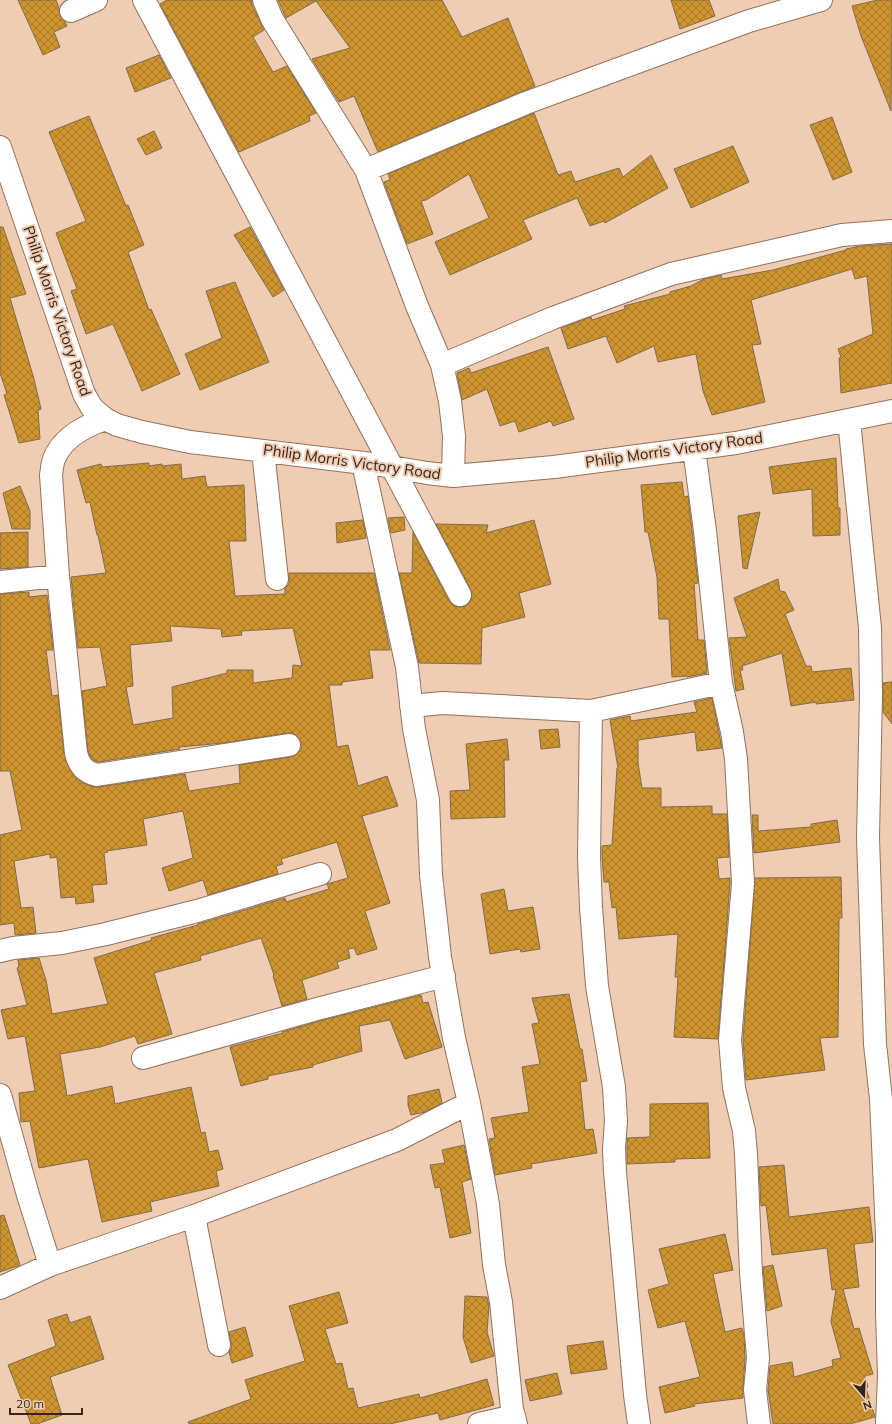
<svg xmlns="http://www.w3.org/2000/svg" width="892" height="1424" font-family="Mulish,sans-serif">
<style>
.building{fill:url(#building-cross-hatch);stroke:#806b4c;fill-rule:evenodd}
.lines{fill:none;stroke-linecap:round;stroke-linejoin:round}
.minor-casing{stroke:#93725b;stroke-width:24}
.minor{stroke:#fff;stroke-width:22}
.labels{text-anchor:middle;stroke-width:4;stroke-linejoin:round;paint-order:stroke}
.street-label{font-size:15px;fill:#33251c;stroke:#f0ccb3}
</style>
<defs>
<pattern id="building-cross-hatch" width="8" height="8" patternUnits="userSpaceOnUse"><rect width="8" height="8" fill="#ce942d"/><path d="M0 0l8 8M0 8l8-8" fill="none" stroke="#a87926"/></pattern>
</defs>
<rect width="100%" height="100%" fill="#f0ccb3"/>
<!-- building -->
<path class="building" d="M18 0H56L59 8 60 16 65 22 67 26 54 32 60 47 43 55Z
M167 0H252V5L264 30 253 37 273 72 287 66 316 113 309 116 310 121 239 152 160 4Z
M278 0H442L462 37 508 18 535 86 378 152 354 96 339 102 312 59 350 48 316 1 286 18Z
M671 0H709L715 16 680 29Z
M878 0H892L891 111 861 36 852 6Z
M159 55 171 78 135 92 126 68Z
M534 113 558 175 571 171 575 182 619 168 623 177 651 155 668 188 605 223 604 221 590 226 577 198 523 220 532 239 450 275 435 242 489 218 469 174 426 200 421 201 433 234 407 244 384 182 390 180 388 174Z
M89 116 126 206 128 205 144 245 128 252 149 310 151 309 180 374 142 391 113 324 86 334 71 291 77 289 56 233 86 221 49 132Z
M832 117 852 172 833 180 810 125Z
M154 131 162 148 146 155 137 139Z
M733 146 749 182 691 208 674 169Z
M0 227H3L26 294 10 298 34 379 41 409 38 410 40 439 19 443 4 395 7 394 0 373Z
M250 227 284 290 273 297 234 235Z
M892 244V383L841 393 839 358 841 357 838 349 873 334 867 276 855 279 852 269 751 300 761 344 752 345 765 402 712 415 703 391 696 354 658 362 654 346 617 363 606 336 568 349 561 328 591 317 592 320 625 309 624 306 670 294V292L691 286 704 279 721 275 722 279 773 270 846 250V249L861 246Z
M235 282 269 362 200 390 185 354 222 338 206 291Z
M548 347 574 419 553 426 551 421 519 432 515 421 500 426 487 389 462 400 457 373 469 368 471 373Z
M836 458 838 508H840V535L813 536 812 489 773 494 769 467Z
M149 463V466L162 464V466L181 464 182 479 205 476 207 487 244 485 246 541H229L235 596 285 594V588L289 584V573H374L390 650H369L373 678 342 682V685H329L337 747 348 745 358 786 387 776 398 806 362 816 390 903 365 911 377 949 357 955 354 948 348 949 350 958 337 962 339 968 302 980 307 999 282 1006 273 976 274 975 261 938 200 956 201 960 154 973 172 1034 138 1044 135 1036 100 1047 60 1054 67 1096 112 1086 115 1104 191 1087 201 1133 205 1132 209 1152 218 1150 223 1169 216 1171 219 1186 150 1202 152 1211 102 1222 88 1159 39 1168 30 1121 21 1122 19 1093 35 1091 25 1036 8 1039 1 1010 27 1005 17 968 19 967 18 960 39 958 46 980 52 1014 108 1004 94 958 152 940 151 938 198 925V924L285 898 286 902 329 889 327 884 348 878 337 842 281 859 283 864 276 866 278 874 208 895 203 880 169 891 162 868 193 858 183 811 143 819 147 845 107 851 108 852 104 853 107 884 92 885 94 902 76 904 75 897 61 898 57 857 50 858V854L14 861 21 908 33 907 36 933 15 935 14 923 0 925V835L22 830 10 771H0V594L29 592V597L47 595 53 650H46L52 696 58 695 64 754 71 772 77 779 83 783 94 787H99L185 774 189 791 240 783 239 765 291 757 297 754 301 749V743L298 737 293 733H287L224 743 179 747 180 749 98 762 93 760 90 756 88 751 82 691 107 686 100 647 78 648 71 577 106 573 98 535H97L90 502 86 503 77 470 101 464 102 467ZM170 626 221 629 222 637 242 635 241 631 293 628 302 666 293 665 292 678 253 683V670H227V673L172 687 173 718 133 725 126 687 133 686 130 645 172 641Z
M682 482 684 497 688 496 698 583 694 584 698 640H704L707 673 687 677V676L672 677 669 619H659L657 577 648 532H645L641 485Z
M20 486 30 511V529H12L3 493Z
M760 512 747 569 743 568 738 516Z
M404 517 405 530 391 533 388 518Z
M363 520 366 538 337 543 336 523Z
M534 520 551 584 519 593 525 617 482 628 481 664 419 663 399 573H412L413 532 449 601 454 606 460 607 466 606 470 602 472 596 471 590 436 524 488 525 486 533Z
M28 532V567L0 569V533Z
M778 579 780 591 785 592 794 610 785 614 806 666H811L812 672 851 668 854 700 816 704V702L791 706 782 653 742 666 743 670H740L744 689 736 691 729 638 747 637 734 598Z
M892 682V724L883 712V683Z
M712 698 722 748 697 751 695 732 638 740V763L642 788H661V807L712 806V814H727L729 857 717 858 719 879 730 878V883L718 1039 674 1037 678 977H675L678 934 619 939 616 907 612 908 609 882H604L602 857V846L612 845 617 768H618L610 720 630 716 631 721 697 712 694 702Z
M558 729 560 747 541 749 539 730Z
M507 739 509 760H504L505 817 451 819 450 791 470 790 466 744Z
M752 815H758V831L811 827V824L837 820 840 842 754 853Z
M841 877 842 918H839L838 1037 820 1038 825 1070 746 1080 743 1040 755 878Z
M504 889 508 911 533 907 540 949 521 952 520 949 490 954 481 894Z
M569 994 580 1049H582L587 1081 580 1082 585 1130 593 1129 597 1153 531 1164 532 1168 495 1175 489 1139 495 1138 491 1118 529 1112 522 1067 540 1064 532 1024 539 1023 532 998Z
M421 995 423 1003 428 1002 442 1047 405 1059 390 1020 359 1026 362 1051 313 1065V1067L268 1076V1079L241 1086 230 1047 283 1033 282 1032 320 1021Z
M439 1089 442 1103 425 1112 411 1115 408 1105V1096Z
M708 1103 710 1158 675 1159V1162L627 1164V1138L650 1137V1104Z
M464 1145 471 1179 462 1182 471 1233 450 1238 440 1187 435 1188 430 1165 445 1163 442 1150Z
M784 1165 789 1217 869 1207 873 1242 854 1244 859 1287 843 1289 854 1329 859 1328 873 1374 865 1376 868 1387 866 1388 875 1417 850 1424H773L768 1390 770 1366 792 1362 794 1377 833 1366 832 1360 841 1358 831 1322 836 1289 832 1290 827 1248 772 1255 766 1205 761 1206 759 1167Z
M4 1215 20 1265 0 1272V1216Z
M725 1234 733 1270 713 1274 725 1332 742 1328 744 1335 745 1358 743 1389V1398L694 1404 695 1406 665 1413 659 1387 700 1377 685 1321 658 1328 648 1290 669 1284 659 1249Z
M773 1265 782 1306 767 1311 763 1267Z
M339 1292 348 1323 325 1329 336 1364 342 1363 348 1389 353 1388 358 1408 419 1394 420 1398 487 1379 494 1405 440 1420 438 1413 390 1424H189L188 1422 251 1399 245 1380 305 1361 289 1306Z
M465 1296 487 1297 489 1306 487 1332 494 1356 471 1363 463 1337Z
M67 1314 70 1323 90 1316 104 1359 50 1377 62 1415 37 1424H31L8 1365 56 1346 48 1320Z
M245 1327 253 1356 232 1363 229 1352 231 1349V1343L229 1332Z
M603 1341 607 1369 571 1374 567 1346Z
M557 1373 562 1394 530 1401 525 1380Z"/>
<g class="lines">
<defs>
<path id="minor" d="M144 0 460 595
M264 0 272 19 366 170 417 306 442 365 450 401 454 436 453 476
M71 11 96 0
M0 147 84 394 92 408 105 419 117 425 142 432 190 442 380 465 427 473 453 476 554 467 736 443 892 411
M366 170 526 103 749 21 821 0
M442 365 553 318 671 274 842 235 892 231
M105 419C85 426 62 438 54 459 52 464 52 470 51 475L58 576 76 753C79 765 84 772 97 775L289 745
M849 420 870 628 871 694 868 838 875 1044 881 1099 887 1235V1313L889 1375 887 1424
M694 449 705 531 721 683 732 732 736 759 743 883 730 1040 734 1088 744 1131 746 1154 751 1273 758 1358 755 1390 759 1424
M263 451 277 579
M363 463 407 667 414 729 428 800 431 875 440 957 454 1038 469 1103 488 1204 494 1265 501 1302 512 1409 516 1424
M0 582 58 576
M411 706 443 703 591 711 721 683
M591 711 589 857 591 907 597 986 614 1087 616 1121 614 1149 615 1172 635 1395 639 1424
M0 951 13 948 62 943 106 934 197 911 320 874
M143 1058 317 1009 444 976
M0 1095 28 1195 50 1265
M194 1216 219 1345
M0 1288 50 1265 194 1216 397 1140 469 1103
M479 1424 514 1416"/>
</defs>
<!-- minor casing -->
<use href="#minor" class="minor-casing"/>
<!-- minor -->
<use href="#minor" class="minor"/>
</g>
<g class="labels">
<!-- street labels -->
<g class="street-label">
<text transform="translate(57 311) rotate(71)" y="5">Philip Morris Victory Road</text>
<text transform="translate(674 450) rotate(-8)" y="5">Philip Morris Victory Road</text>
<text transform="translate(352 462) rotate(8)" y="5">Philip Morris Victory Road</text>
</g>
</g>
<!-- north arrow -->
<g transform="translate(864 1396) rotate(161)" stroke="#f0ccb3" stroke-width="3" paint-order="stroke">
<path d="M0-3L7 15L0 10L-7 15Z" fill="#33251c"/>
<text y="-6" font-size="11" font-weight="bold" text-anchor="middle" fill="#33251c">N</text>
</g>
<!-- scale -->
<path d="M10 1408v6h72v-6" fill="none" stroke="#33251c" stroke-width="2"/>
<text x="16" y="1408" font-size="12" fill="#33251c" stroke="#f0ccb3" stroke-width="3" paint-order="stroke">20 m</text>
</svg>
